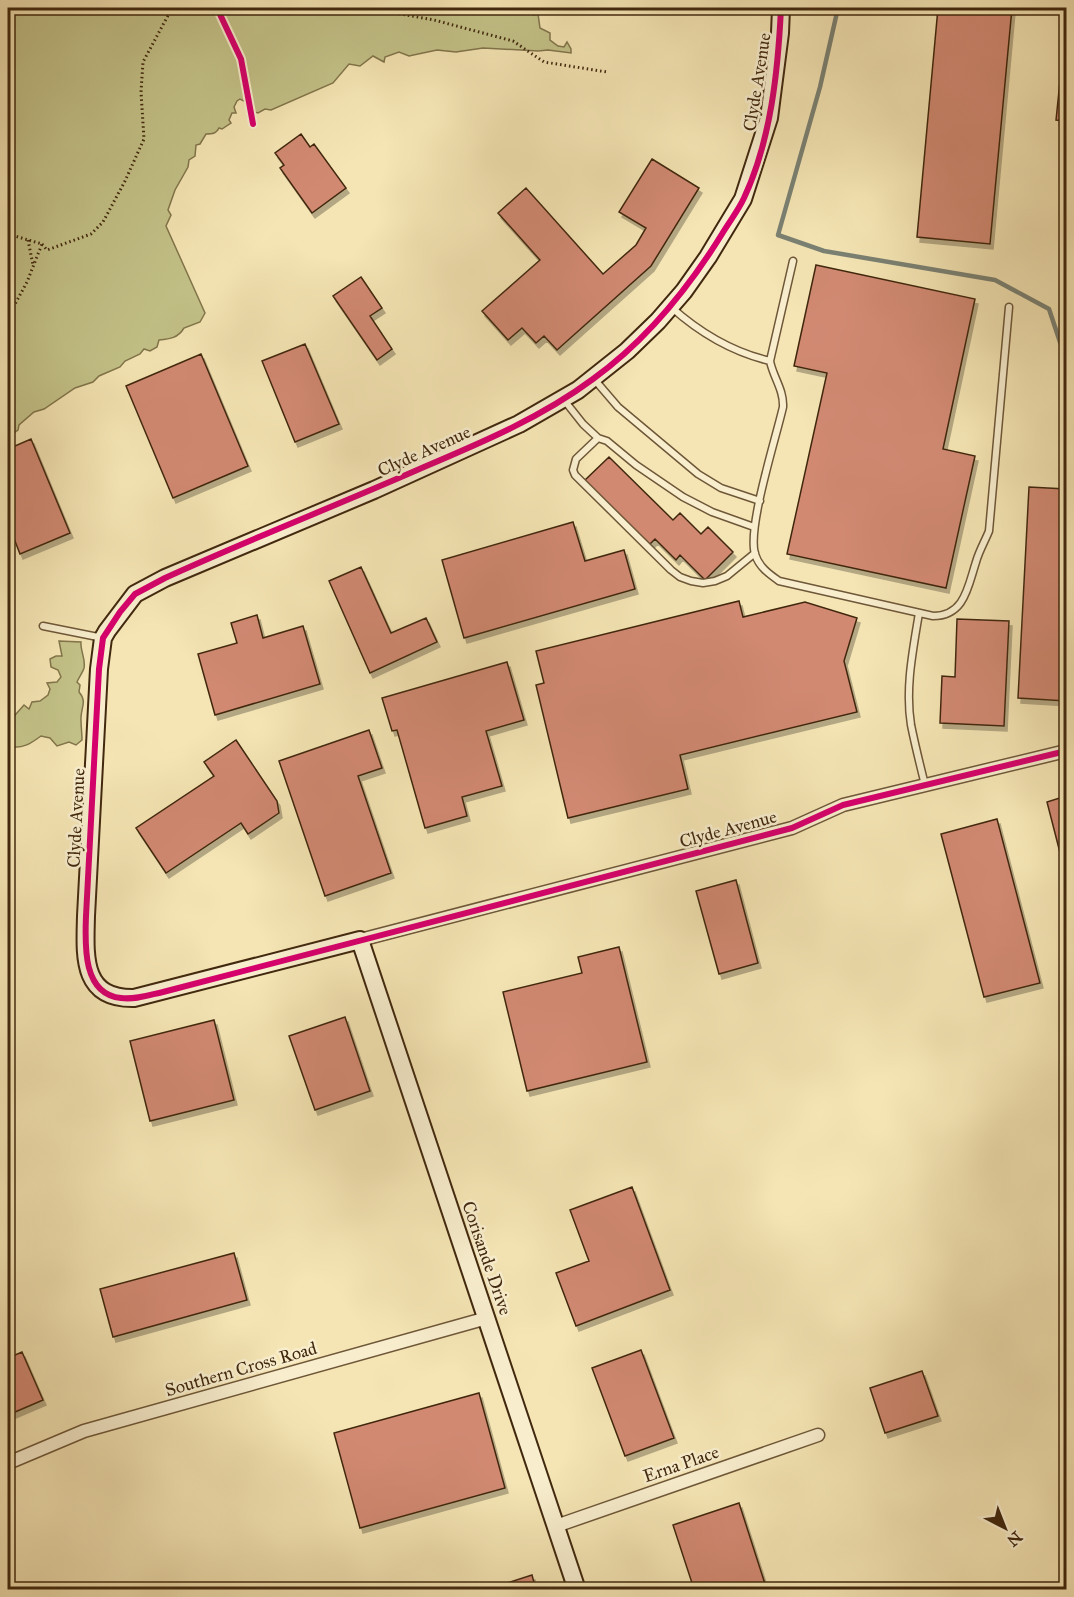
<svg xmlns="http://www.w3.org/2000/svg" width="1074" height="1597" font-family="'IM FELL Great Primer',serif">
<style>
.green{fill:#c3c288;stroke:#82754b;stroke-width:1.5}
.lines{fill:none;stroke-linecap:round;stroke-linejoin:round}
.stream{stroke:#7a8173;stroke-width:4.5}
.building{fill:#d18972;stroke:#41280e;stroke-width:1.5;filter:url(#shadow)}
.lane-casing{stroke:#6e5738;stroke-width:9}
.street-casing{stroke:#6e5738;stroke-width:15}
.secondary-casing{stroke:#41280e;stroke-width:20}
.path{stroke:#41280e;stroke-width:3;stroke-dasharray:1.5 3;stroke-linecap:butt}
.lane{stroke:#f8eece;stroke-width:6}
.street{stroke:#f8eece;stroke-width:12}
.secondary{stroke:#f8eece;stroke-width:16}
.cycleway-casing{stroke:#f8eece;stroke-width:10}
.cycleway{stroke:#d6006c;stroke-width:6}
.labels{text-anchor:middle;stroke-width:5;stroke-linejoin:round;paint-order:stroke}
.street-label{font-size:18px;fill:#41280e;stroke:#f8eece}
</style>
<defs>
<filter id="shadow"><feDropShadow dx="3" dy="5" stdDeviation="0" flood-color="#0004"/></filter>
</defs>
<rect width="100%" height="100%" fill="#f5e5b4"/>
<filter id="stains"><feTurbulence type="fractalNoise" baseFrequency=".00333" numOctaves="4"/><feColorMatrix values="0 0 0 0 .2 0 0 0 0 .09 0 0 0 0 .02 0 0 0 .5 -.17"/></filter>
<radialGradient id="worn" r=".72"><stop offset=".6" stop-color="#630" stop-opacity="0"/><stop offset="1" stop-color="#630" stop-opacity=".3"/></radialGradient>
<!-- green -->
<path class="green" d="M8 8H529L533 15 538 14 540 28 550 33V40L558 46 564 47 567 42 571 49V53L548 50 538 51 483 48 456 52 437 50 409 56 399 52 385 57 384 62 373 56 360 66 349 64 333 83 271 110 265 109 258 113 252 111V105L240 99 237 101 234 107 236 113H232L229 120 231 123 222 129 219 128C216 134 212 134 206 134L200 144 196 145 195 156 189 160 188 167 175 190 168 210 171 215 166 226 205 313 200 322 184 328C178 338 170 339 159 340L157 347 150 351 144 349 140 354 125 361 120 367 99 376 93 382 75 388 44 409 34 412 19 425 18 430 8 437Z
M59 641 81 642C80 651 86 659 84 668 83 672 79 677 77 682L80 685 79 692C88 702 80 709 81 720 81 727 82 733 82 740L76 745 69 742 57 746 50 738 41 736C30 744 24 748 11 747L8 750V723L24 705 29 709 32 702 40 701 48 695 50 689 47 683 57 682 61 677 58 670 51 667 50 659 56 656H62Z"/>
<g class="lines">
<!-- stream -->
<path class="stream" d="M838 8 820 87 778 235 824 251 995 280 1049 309 1060 342 1066 354"/>
</g>
<!-- building -->
<path class="building" d="M938 8H1012L990 244 917 237Z
M1066 23V121L1056 120Z
M301 134 310 147 314 144 346 188 312 213 280 168 284 165 275 153Z
M652 159 699 188 651 266 557 350 544 336 536 343 522 328 508 340 482 311 540 260 498 213 526 188 603 274 636 245 646 228 619 212Z
M816 265 975 299 943 449 975 456 946 588 787 554 827 373 794 366Z
M361 277 382 308 370 316 392 349 377 360 333 296Z
M305 344 339 424 295 442 262 361Z
M201 354 248 466 173 498 126 386Z
M31 439 70 533 20 554 8 523V449Z
M609 457 673 520 680 513 701 534 708 527 733 552 705 580 680 555 676 560 655 539 649 545 584 481Z
M1029 487 1066 489V701L1018 698Z
M573 522 585 561 624 550 635 589 464 638 442 560Z
M361 567 391 633 426 618 437 642 370 673 329 581Z
M739 601 743 617 805 602 857 618 844 661 857 712 680 755 688 789 568 818 536 685 544 683 536 651Z
M257 615 263 638 303 626 320 684 215 715 198 654 237 643 231 623Z
M957 619 1009 621 1004 726 940 723 942 676 955 677Z
M507 662 524 720 486 731 502 786 462 797 467 816 425 828 397 730 392 731 382 698Z
M369 730 382 768 358 776 391 873 325 896 279 761Z
M236 740 277 801 279 813 248 834 241 823 166 873 136 828 214 776 204 762Z
M1066 796V876L1047 802Z
M997 819 1040 983 984 997 941 834Z
M736 880 758 963 719 974 696 891Z
M619 947 647 1062 527 1091 503 992 582 973 578 957Z
M345 1017 370 1091 315 1110 289 1036Z
M214 1020 234 1100 150 1121 130 1041Z
M632 1187 670 1290 576 1326 556 1273 589 1261 570 1210Z
M234 1253 247 1300 113 1337 100 1289Z
M641 1350 674 1438 625 1456 592 1368Z
M22 1352 43 1400 8 1415V1358Z
M922 1371 938 1416 885 1433 870 1388Z
M479 1393 505 1488 360 1528 334 1433Z
M739 1503 767 1590H684L693 1586 673 1525Z
M532 1575 536 1590H485Z"/>
<g class="lines">
<defs>
<path id="lane" d="M793 261 770 361C773 377 784 390 783 407 776 438 747 528 755 554 759 567 769 574 779 581L933 616C965 616 968 586 976 562 979 551 985 541 989 531L1009 307
M671 307C700 333 732 352 770 361
M594 379 618 407 698 474 721 488 760 501
M564 400 583 424 598 438 607 441 636 465 683 497 712 512 754 527
M598 438 576 459 573 470 575 475 671 570 680 577 691 581 703 583 715 581 727 576 755 553
M919 613C913 650 905 688 911 725 915 745 920 765 925 785
M43 626 103 638"/>
<path id="street" d="M360 940 792 828 843 805 1066 751
M8 1463 84 1431 487 1318
M556 1526 818 1435"/>
<path id="secondary" d="M577 1590 360 940 134 998C81 999 85 956 86 916L99 669 103 638 107 631 135 594 165 578 374 490 519 424 578 390 627 351 658 321 684 291 708 257 743 199 769 118 780 33 781 8"/>
</defs>
<!-- lane casing -->
<use href="#lane" class="lane-casing"/>
<!-- street casing -->
<use href="#street" class="street-casing"/>
<!-- secondary casing -->
<use href="#secondary" class="secondary-casing"/>
<!-- path -->
<path class="path" d="M368 8 434 20 513 41 544 62 607 72
M8 234 42 244 27 282 8 317
M28 240 33 265
M42 244 47 250 91 234 103 222 125 181 144 139 141 92 143 62 172 8"/>
<!-- lane -->
<use href="#lane" class="lane"/>
<!-- street -->
<use href="#street" class="street"/>
<!-- secondary -->
<use href="#secondary" class="secondary"/>
<defs>
<path id="cycleway" d="M217 8 241 59 253 124
M781 8C778 71 771 140 744 198 738 211 729 222 722 234 688 289 647 340 593 379 542 417 483 442 424 467 338 505 250 539 165 578L135 594 120 612 103 638 99 669 86 916C85 944 82 994 121 998 135 1000 149 995 163 992L792 828 843 805 1066 751"/>
</defs>
<!-- cycleway casing -->
<use href="#cycleway" class="cycleway-casing"/>
<!-- cycleway -->
<use href="#cycleway" class="cycleway"/>
</g>
<g class="labels">
<!-- street labels -->
<g class="street-label">
<text transform="translate(757 82) rotate(-81)" y="6">Clyde Avenue</text>
<text transform="translate(424 451) rotate(-24)" y="6">Clyde Avenue</text>
<text transform="translate(76 818) rotate(-87)" y="6">Clyde Avenue</text>
<text transform="translate(728 829) rotate(-15)" y="6">Clyde Avenue</text>
<text transform="translate(487 1258) rotate(71)" y="6">Corisande Drive</text>
<text transform="translate(241 1369) rotate(-16)" y="6">Southern Cross Road</text>
<text transform="translate(681 1464) rotate(-19)" y="6">Erna Place</text>
</g>
</g>
<!-- margin -->
<rect width="1074" height="1597" fill="none" stroke="#f5e5b4" stroke-width="30"/>
<rect x="9" y="9" width="1056" height="1579" fill="none" stroke="#41280e" stroke-width="3"/>
<rect x="15" y="15" width="1044" height="1567" fill="none" stroke="#41280e" stroke-width="1.5"/>
<!-- north arrow -->
<g transform="translate(1005 1528) rotate(138)" stroke="#f8eece" stroke-width="4.5" paint-order="stroke">
<path d="M0-4.5L10 22L0 15L-10 22Z" fill="#41280e"/>
<text y="-9" font-size="16" font-weight="bold" text-anchor="middle" fill="#41280e">N</text>
</g>
<rect width="100%" height="100%" filter="url(#stains)"/>
<rect width="100%" height="100%" fill="url(#worn)"/>
</svg>
